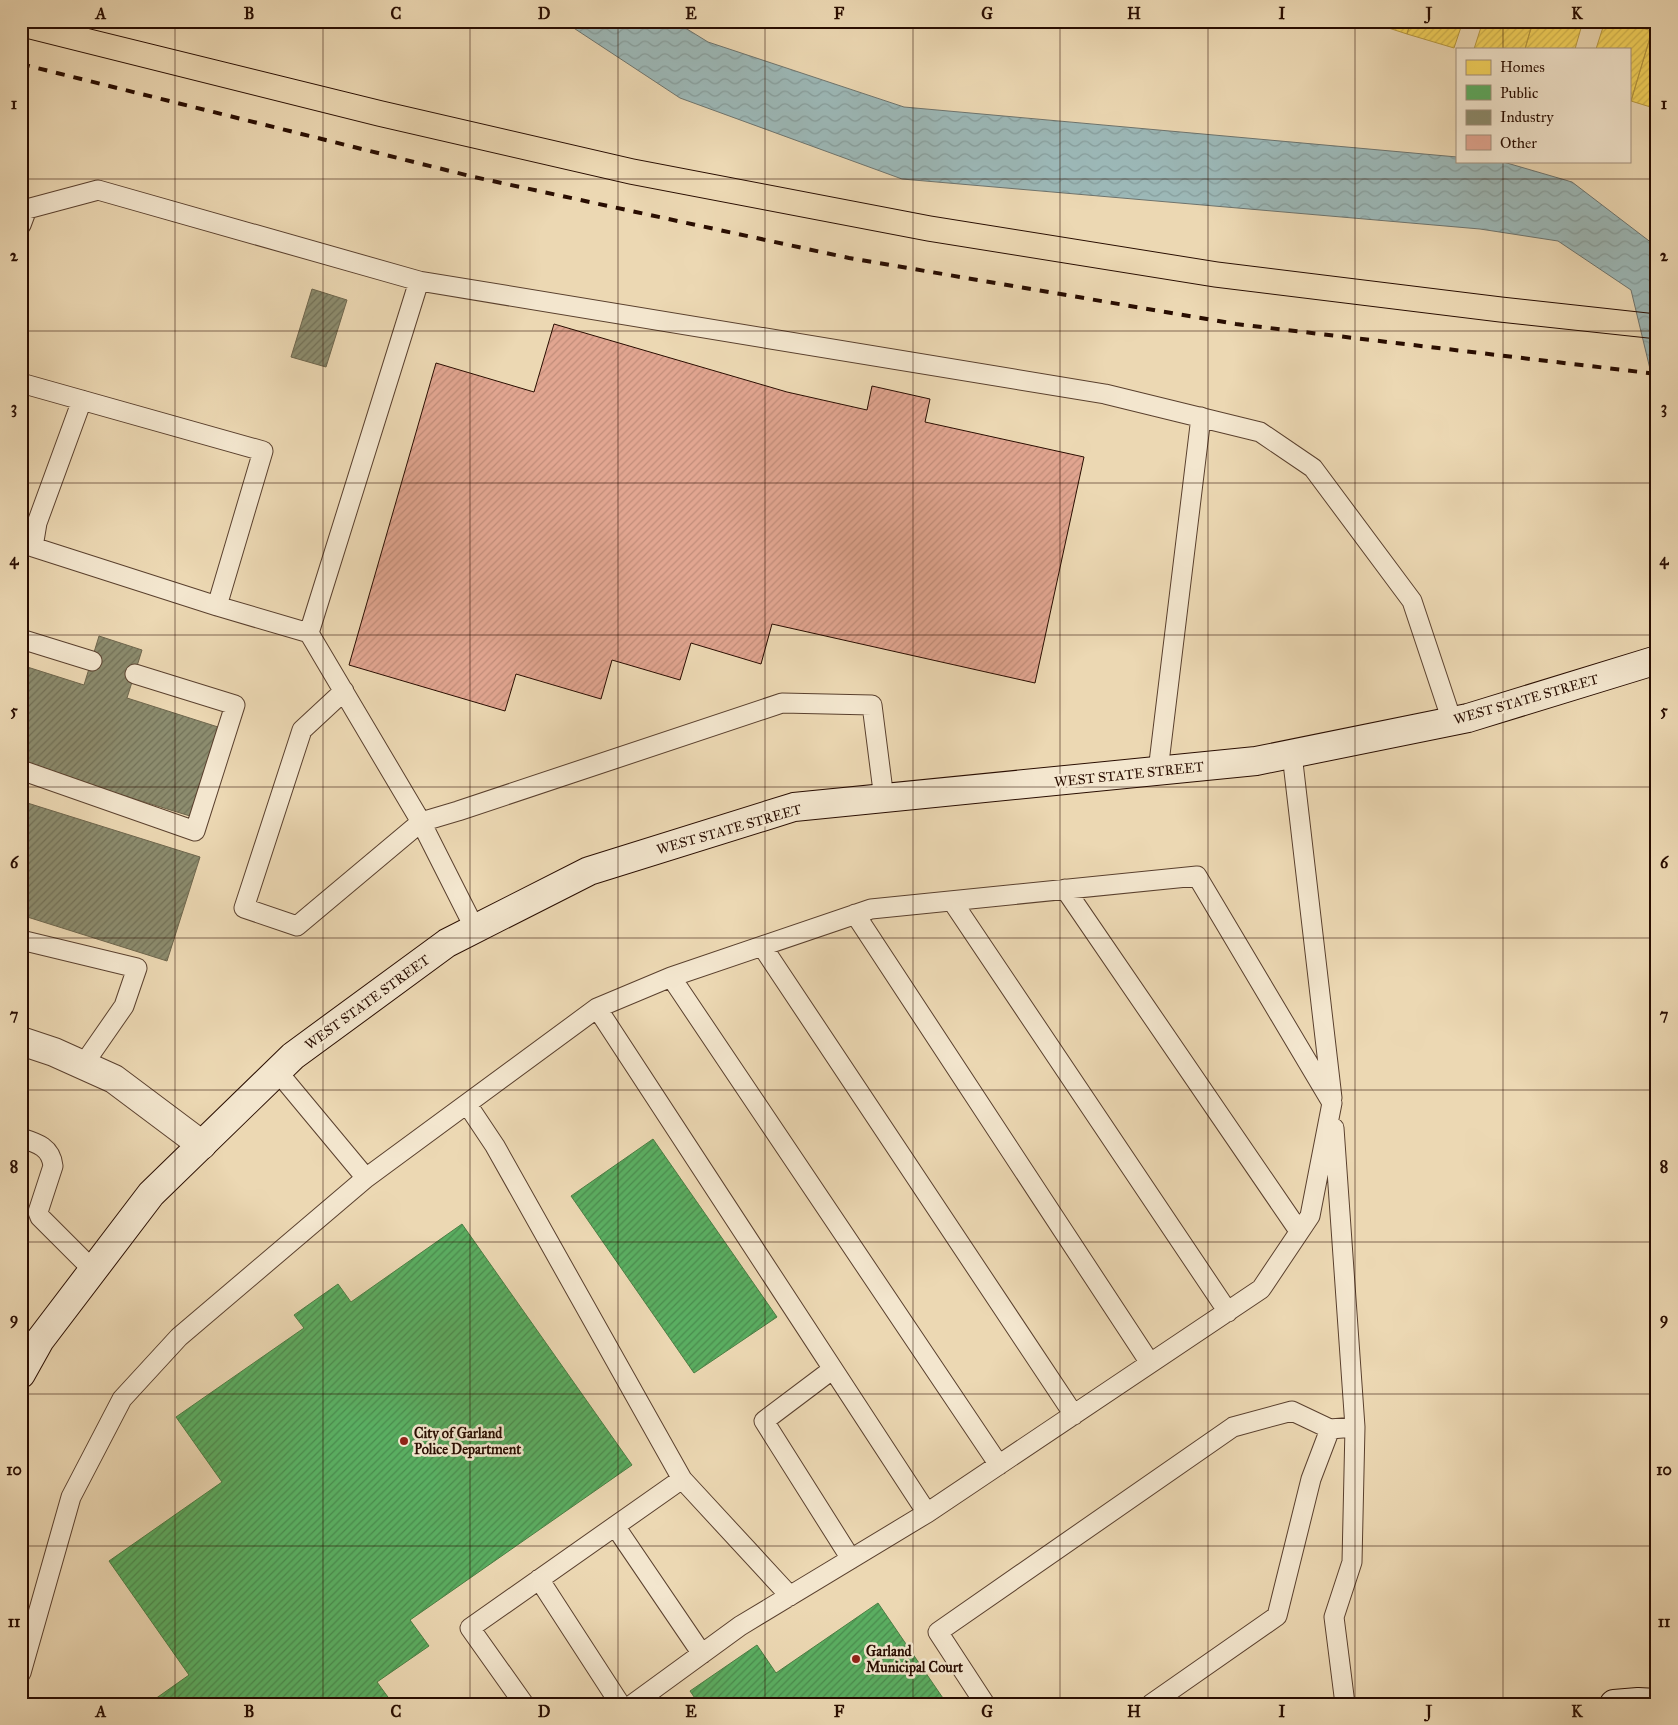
<svg xmlns="http://www.w3.org/2000/svg" width="1678" height="1725" font-family="'IM FELL Great Primer',serif">
<style>
.water{fill:url(#water-waves);stroke:#6e746e}
.homes{fill:url(#homes-hatch);stroke:#b89941}
.public{fill:url(#public-hatch);stroke:#4b7e44}
.industry{fill:url(#industry-hatch);stroke:#6e664d}
.building{fill:url(#building-hatch);stroke:#290d01}
.lines{fill:none;stroke-linecap:round;stroke-linejoin:round}
.lane-casing{stroke:#5a402e;stroke-width:21}
.street-casing{stroke:#5a402e;stroke-width:30}
.secondary-casing{stroke:#290d01;stroke-width:30}
.lane{stroke:#f3e6ce;stroke-width:19}
.street{stroke:#f3e6ce;stroke-width:28}
.secondary{stroke:#f3e6ce;stroke-width:28}
.tram{stroke:#290d01;stroke-width:1}
.rail{stroke:#290d01;stroke-width:4;stroke-dasharray:9 9;stroke-linecap:butt}
.grid{fill:none;stroke:#290d01;stroke-width:1;stroke-opacity:0.55}
.poi-dot{fill:#8f2418;stroke:#f3e6ce;stroke-width:2}
.labels{text-anchor:middle;stroke-width:5;stroke-linejoin:round;paint-order:stroke}
.street-label{font-size:14px;fill:#290d01;stroke:#f3e6ce}
.poi-label{font-size:14px;font-weight:bold;fill:#290d01;stroke:#f3e6ce;text-anchor:start}
.neatline{fill:none;stroke:#290d01;stroke-width:2}
.grid-label{font-size:16px;text-anchor:middle;font-weight:bold;fill:#290d01}
</style>
<defs>
<pattern id="water-waves" width="16" height="10" patternUnits="userSpaceOnUse" patternTransform="scale(1.25)"><rect width="16" height="10" fill="#9cb8b7"/><path d="M0 5q4-4 8 0t8 0" fill="none" stroke="#869d9c"/></pattern>
<pattern id="homes-hatch" width="6" height="6" patternUnits="userSpaceOnUse" patternTransform="scale(1.25)"><rect width="6" height="6" fill="#f6d55c"/><path d="M-1 1l2-2M0 6l6-6M5 7l2-2" fill="none" stroke="#d3b64e"/></pattern>
<pattern id="public-hatch" width="6" height="6" patternUnits="userSpaceOnUse" patternTransform="scale(1.25)"><rect width="6" height="6" fill="#5aae61"/><path d="M-1 1l2-2M0 6l6-6M5 7l2-2" fill="none" stroke="#4a8c4e"/></pattern>
<pattern id="industry-hatch" width="6" height="6" patternUnits="userSpaceOnUse" patternTransform="scale(1.25)"><rect width="6" height="6" fill="#8c8c6e"/><path d="M-1 1l2-2M0 6l6-6M5 7l2-2" fill="none" stroke="#727158"/></pattern>
<pattern id="building-hatch" width="6" height="6" patternUnits="userSpaceOnUse" patternTransform="scale(1.25)"><rect width="6" height="6" fill="#e1a590"/><path d="M-1 1l2-2M0 6l6-6M5 7l2-2" fill="none" stroke="#c18d7a"/></pattern>
</defs>
<rect width="100%" height="100%" fill="#ecd8b3"/>
<filter id="stains"><feTurbulence type="fractalNoise" baseFrequency=".004" numOctaves="4"/><feColorMatrix values="0 0 0 0 .2 0 0 0 0 .09 0 0 0 0 .02 0 0 0 .5 -.17"/></filter>
<radialGradient id="worn" r=".72"><stop offset=".6" stop-color="#630" stop-opacity="0"/><stop offset="1" stop-color="#630" stop-opacity=".3"/></radialGradient>
<!-- water -->
<path class="water" d="M563 21H674L708 42 904 107 1457 157V161H1500L1572 182 1657 247V398L1631 290 1558 241 1480 229 902 179 680 98Z"/>
<!-- homes -->
<path class="homes" d="M1367 21H1411L1407 34Z
M1411 21H1463L1454 48 1407 34Z
M1483 21H1533L1525 49H1474Z
M1533 21H1583L1575 49H1525Z
M1605 21H1619L1652 31 1631 101 1629 100V49H1596Z
M1652 31 1657 33V109L1631 101Z"/>
<!-- public -->
<path class="public" d="M653 1139 777 1317 694 1373 571 1196Z
M462 1224 632 1465 410 1620 429 1646 377 1682 393 1704H148L189 1675 109 1561 222 1482 176 1417 304 1328 294 1315 338 1284 351 1302Z
M878 1603 947 1704H699L690 1691 757 1645 776 1673Z"/>
<!-- industry -->
<path class="industry" d="M312 289 347 300 326 367 291 357Z
M99 636 142 650 127 698 218 727 190 816 21 764V665L84 685Z
M21 801 200 857 167 961 21 915Z"/>
<!-- building -->
<path class="building" d="M554 324 787 392 867 410 872 386 930 399 925 422 1084 457 1035 683 772 624 761 664 691 643 680 680 612 660 601 699 516 674 505 711 349 665 436 363 534 392Z"/>
<g class="lines">
<defs>
<path id="lane" d="M21 225 27 209 98 190 419 281
M21 383 263 451 217 606 309 633
M82 400 37 523 33 547 217 606
M21 639 92 661
M344 691 302 730 244 908 297 926 421 822 309 633 419 281 1105 394 1260 432 1313 468 1412 601 1452 721
M1292 754 1332 1098
M21 770 195 831 235 705 135 674
M1158 771 1201 417
M1065 889 1299 1231
M952 901 1228 1312
M855 914 1150 1363
M475 929 421 822 458 811 782 703 872 705 884 799
M21 940 137 968 124 1006 83 1065
M762 946 1074 1415
M671 977 999 1465
M277 1071 366 1178 597 1008 671 977 871 909 1197 876 1332 1103 1310 1216 1261 1289 927 1513 597 1008
M467 1104 495 1146 682 1479
M1334 1128 1355 1427
M21 1138C37 1143 51 1147 53 1166L38 1212 40 1217 93 1270
M833 1369 764 1421 851 1559
M615 1526 702 1654
M539 1579 620 1704
M21 1673 71 1497 122 1399 179 1337 366 1178
M524 1704 470 1628 682 1479 790 1596
M633 1704 740 1626 927 1513
M985 1704 938 1632 1233 1427 1292 1411 1330 1429 1355 1427 1352 1562 1334 1617 1345 1704
M1151 1704 1277 1616 1311 1479 1330 1429"/>
<path id="street" d="M21 1041 54 1052 114 1079 202 1145"/>
<path id="secondary" d="M21 1374 40 1340 151 1194 293 1056 447 943 589 871 794 807 1256 761 1468 718 1657 660
M1614 1704 1638 1702 1657 1703"/>
</defs>
<!-- lane casing -->
<use href="#lane" class="lane-casing"/>
<!-- street casing -->
<use href="#street" class="street-casing"/>
<!-- secondary casing -->
<use href="#secondary" class="secondary-casing"/>
<!-- lane -->
<use href="#lane" class="lane"/>
<!-- street -->
<use href="#street" class="street"/>
<!-- secondary -->
<use href="#secondary" class="secondary"/>
<!-- tram -->
<path class="tram" d="M58 21 383 101 634 159 931 216 1218 262 1502 297 1657 314
M21 37 377 126 629 184 927 241 1214 287 1499 322 1657 339"/>
<!-- rail -->
<path class="rail" d="M21 64 474 177 849 258 1236 324 1657 374"/>
</g>
<!-- grid -->
<path class="grid" d="M175 21V1704M323 21V1704M470 21V1704M618 21V1704M765 21V1704M913 21V1704M1060 21V1704M1208 21V1704M1355 21V1704M1503 21V49M1503 161V1704M21 179H1657M21 331H1657M21 483H1657M21 635H1657M21 787H1657M21 938H1657M21 1090H1657M21 1242H1657M21 1394H1657M21 1546H1657"/>
<!-- markers -->
<g class="poi-dot">
<circle cx="404" cy="1441" r="5"/>
<circle cx="856" cy="1659" r="5"/>
</g>
<g class="labels">
<!-- street labels -->
<g class="street-label">
<text transform="translate(1526 699) rotate(-16)" y="5">WEST STATE STREET</text>
<text transform="translate(1129 774) rotate(-6)" y="5">WEST STATE STREET</text>
<text transform="translate(729 829) rotate(-16)" y="5">WEST STATE STREET</text>
<text transform="translate(367 1002) rotate(-36)" y="5">WEST STATE STREET</text>
</g>
<!-- poi labels -->
<g class="poi-label">
<text x="414" y="1438">City of Garland<tspan x="414" dy="16">Police Department</tspan></text>
<text x="866" y="1656">Garland<tspan x="866" dy="16">Municipal Court</tspan></text>
</g>
</g>
<!-- margin -->
<rect width="1678" height="1725" fill="none" stroke="#ecd8b3" stroke-width="55"/>
<!-- legend -->
<rect x="1456" y="48" width="175" height="115" fill="#f3e6ce" stroke="#a28f7c"/>
<rect x="1466" y="60" width="25" height="15" fill="#f6d55c" stroke="#a28f7c"/>
<text x="1500" y="72" font-size="15" fill="#290d01">Homes</text>
<rect x="1466" y="85" width="25" height="15" fill="#5aae61" stroke="#a28f7c"/>
<text x="1500" y="98" font-size="15" fill="#290d01">Public</text>
<rect x="1466" y="110" width="25" height="15" fill="#8c8c6e" stroke="#a28f7c"/>
<text x="1500" y="122" font-size="15" fill="#290d01">Industry</text>
<rect x="1466" y="135" width="25" height="15" fill="#e1a590" stroke="#a28f7c"/>
<text x="1500" y="148" font-size="15" fill="#290d01">Other</text>
<rect x="28" y="28" width="1622" height="1670" class="neatline"/>
<g class="grid-label">
<text x="101" y="19">A</text>
<text x="249" y="19">B</text>
<text x="396" y="19">C</text>
<text x="544" y="19">D</text>
<text x="691" y="19">E</text>
<text x="839" y="19">F</text>
<text x="987" y="19">G</text>
<text x="1134" y="19">H</text>
<text x="1282" y="19">I</text>
<text x="1429" y="19">J</text>
<text x="1577" y="19">K</text>
<text x="14" y="109">1</text>
<text x="1664" y="109">1</text>
<text x="14" y="261">2</text>
<text x="1664" y="261">2</text>
<text x="14" y="413">3</text>
<text x="1664" y="413">3</text>
<text x="14" y="565">4</text>
<text x="1664" y="565">4</text>
<text x="14" y="716">5</text>
<text x="1664" y="716">5</text>
<text x="14" y="868">6</text>
<text x="1664" y="868">6</text>
<text x="14" y="1020">7</text>
<text x="1664" y="1020">7</text>
<text x="14" y="1172">8</text>
<text x="1664" y="1172">8</text>
<text x="14" y="1324">9</text>
<text x="1664" y="1324">9</text>
<text x="14" y="1475">10</text>
<text x="1664" y="1475">10</text>
<text x="14" y="1627">11</text>
<text x="1664" y="1627">11</text>
<text x="101" y="1717">A</text>
<text x="249" y="1717">B</text>
<text x="396" y="1717">C</text>
<text x="544" y="1717">D</text>
<text x="691" y="1717">E</text>
<text x="839" y="1717">F</text>
<text x="987" y="1717">G</text>
<text x="1134" y="1717">H</text>
<text x="1282" y="1717">I</text>
<text x="1429" y="1717">J</text>
<text x="1577" y="1717">K</text>
</g>
<rect width="100%" height="100%" filter="url(#stains)"/>
<rect width="100%" height="100%" fill="url(#worn)"/>
</svg>
